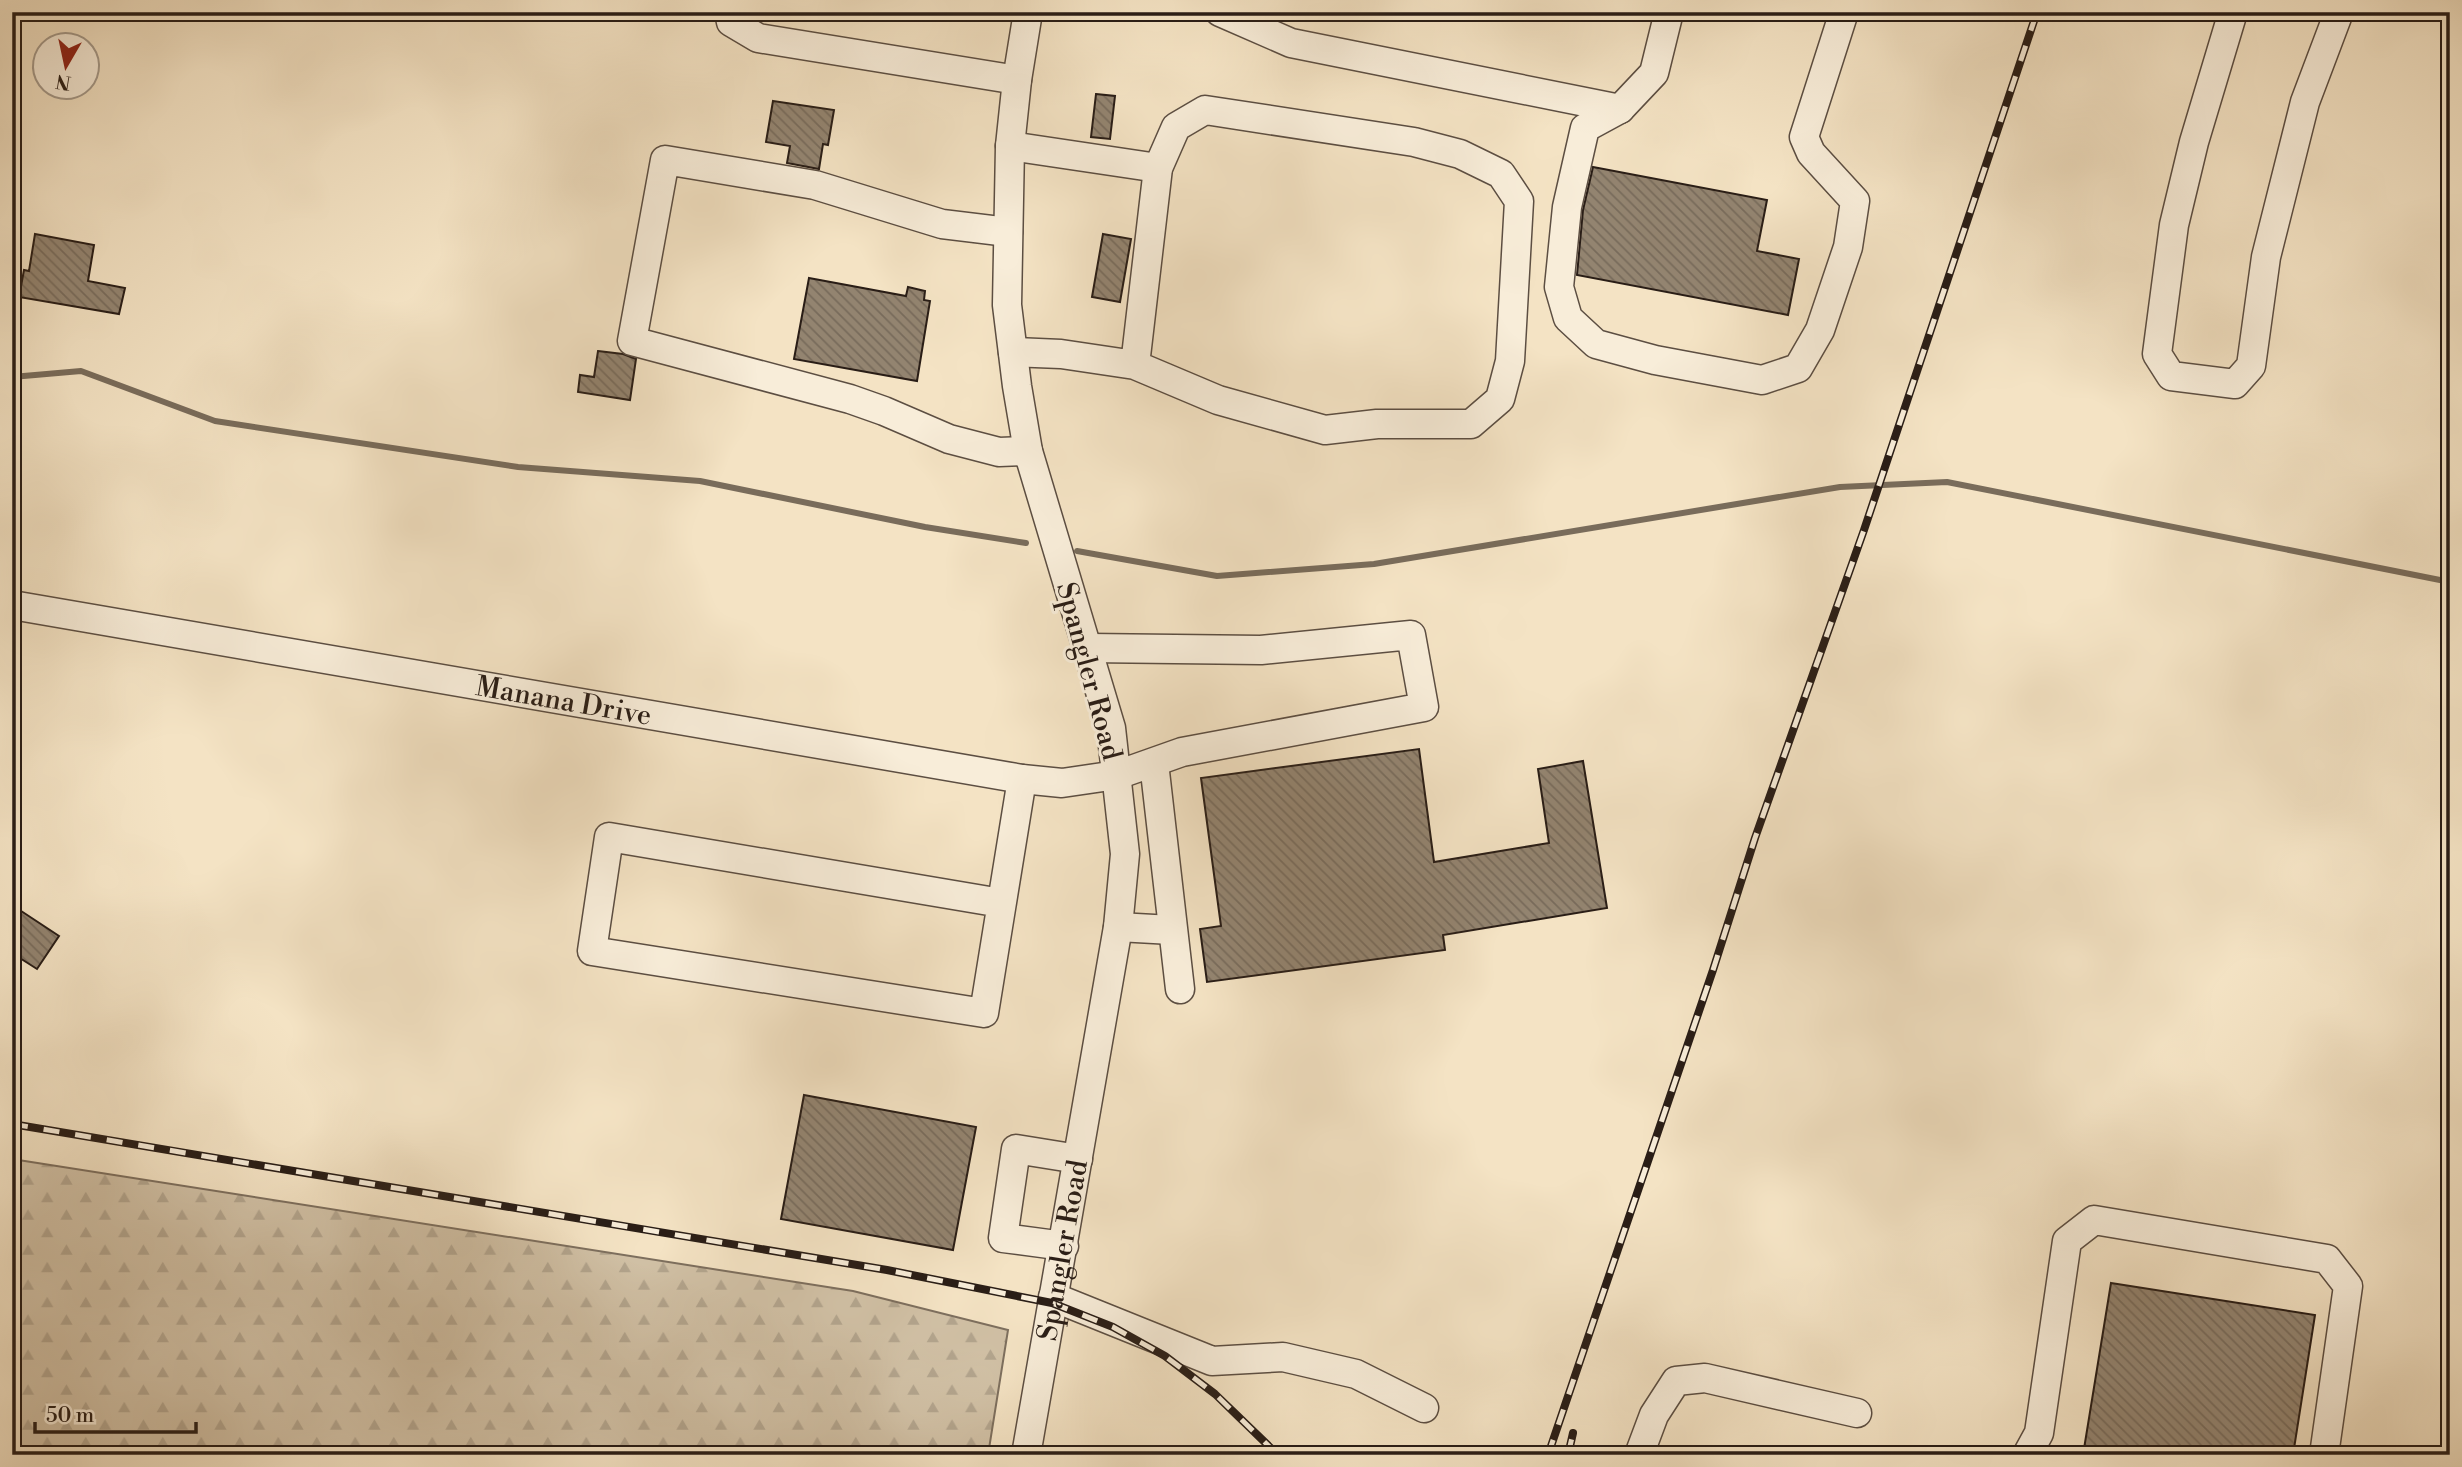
<svg xmlns="http://www.w3.org/2000/svg" width="2462" height="1467" font-family="'Libre Bodoni',serif">
<style>
.forest{fill:url(#forest-firs);stroke:#7d6f5e;stroke-width:2}
.lines{fill:none;stroke-linecap:round;stroke-linejoin:round}
.stream{stroke:#796c5b;stroke-width:6}
.building{fill:url(#building-back-hatch);stroke:#291d16;stroke-width:2}
.minor-casing{stroke:#5c4e42;stroke-width:31}
.minor{stroke:#f8edd9;stroke-width:28}
.rail-casing{stroke:#291d16;stroke-width:8}
.rail{stroke:#f8edd9;stroke-width:5;stroke-dasharray:16;stroke-linecap:butt}
.labels{text-anchor:middle;stroke-width:6;stroke-linejoin:round;paint-order:stroke}
.street-label{font-size:28px;fill:#291d16;stroke:#f8edd9}
</style>
<defs>
<pattern id="forest-firs" width="22" height="20" patternUnits="userSpaceOnUse" patternTransform="scale(1.75)"><rect width="22" height="20" fill="#d1c1a6"/><path d="M5 1l3.5 6h-7zM16 11l3.5 6h-7z" fill="#b3a58e"/></pattern>
<pattern id="building-back-hatch" width="6" height="6" patternUnits="userSpaceOnUse" patternTransform="scale(1.75)"><rect width="6" height="6" fill="#938470"/><path d="M-1 5l2 2M0 0l6 6M5-1l2 2" fill="none" stroke="#786b5b"/></pattern>
</defs>
<rect width="100%" height="100%" fill="#f4e3c4"/>
<filter id="stains"><feTurbulence type="fractalNoise" baseFrequency=".00286" numOctaves="4"/><feColorMatrix values="0 0 0 0 .2 0 0 0 0 .09 0 0 0 0 .02 0 0 0 .5 -.17"/></filter>
<radialGradient id="worn" r=".72"><stop offset=".6" stop-color="#630" stop-opacity="0"/><stop offset="1" stop-color="#630" stop-opacity=".3"/></radialGradient>
<!-- forest -->
<path class="forest" d="M12 1159 853 1291 1008 1330 988 1455H12Z"/>
<g class="lines">
<!-- stream -->
<path class="stream" d="M12 377 81 371 215 421 518 467 700 481 925 527 1026 543
M1077 551 1217 576 1374 564 1840 487 1947 482 2450 582"/>
</g>
<!-- building -->
<path class="building" d="M1096 94 1115 96 1110 139 1091 137Z
M773 101 834 110 828 145 823 144 819 169 787 163 790 146 766 142Z
M1593 167 1767 200 1757 251 1799 259 1788 315 1577 275 1583 210Z
M35 234 94 245 88 281 125 288 119 314 19 297 24 270 29 271Z
M1103 234 1131 239 1120 302 1092 297Z
M809 278 906 296 908 287 925 291 924 300 930 301 917 381 794 359Z
M598 351 623 354 636 359 630 400 578 392 580 375 594 377Z
M1419 749 1434 862 1549 843 1538 769 1583 761 1607 908 1443 935 1445 950 1207 982 1200 929 1221 926 1201 778Z
M12 905 59 936 37 969 12 953Z
M804 1095 976 1127 953 1250 781 1219Z
M2111 1283 2315 1315 2293 1455H2083Z"/>
<g class="lines">
<defs>
<g id="minor">
<path d="M729 12 731 22 758 38 1017 80"/>
<path d="M1220 12 1291 43 1620 109"/>
<path d="M1669 12 1654 73 1620 109 1585 128 1567 207 1559 287 1568 318 1596 344 1655 360 1762 380 1798 368 1820 330 1848 247 1855 201 1811 153 1804 137 1844 12"/>
<path d="M2233 12 2194 142 2174 225 2157 354 2171 376 2235 384 2251 366 2266 257 2305 102 2339 12"/>
<path d="M1010 146 1158 168"/>
<path d="M1008 232 942 224 815 185 665 160 632 341 850 399 884 411 949 439 999 452 1028 451"/>
<path d="M1013 352 1061 354 1135 365 1218 400 1325 430 1377 424H1471L1500 399 1510 361 1519 201 1501 174 1460 154 1414 142 1205 110 1176 127 1158 168 1135 365"/>
<path id="s1" d="M12 605 1022 779 1062 783 1117 775 1182 752 1424 707 1411 635 1261 650 1088 648"/>
<path d="M1154 763 1180 989"/>
<path d="M1001 903 609 837 592 951 984 1013 1022 779"/>
<path d="M1118 927 1172 930"/>
<path d="M1064 1246 1003 1238 1016 1149 1078 1159"/>
<path d="M1053 1297 1212 1361 1283 1357 1356 1374 1424 1408"/>
<path id="s2" d="M1026 1455 1118 927 1125 854 1111 728 1028 451 1017 386 1007 305 1010 146 1017 80 1028 12"/>
<path d="M1639 1455 1654 1415 1676 1381 1705 1378 1857 1413"/>
<path d="M2027 1455 2039 1433 2067 1241 2094 1220 2327 1259 2348 1286 2324 1455"/>
</g>
</defs>
<!-- minor casing -->
<use href="#minor" class="minor-casing"/>
<!-- minor -->
<use href="#minor" class="minor"/>
<defs>
<path id="rail" d="M12 1124 887 1270 1052 1303 1113 1327 1165 1356 1215 1394 1278 1455
M1548 1455 1713 970 1755 838 1864 530 2037 12
M1568 1455 1573 1433"/>
</defs>
<!-- rail casing -->
<use href="#rail" class="rail-casing"/>
<!-- rail -->
<use href="#rail" class="rail"/>
</g>
<g class="labels">
<!-- street labels -->
<g class="street-label">
<text transform="translate(1090 671) rotate(75)" y="10">Spangler Road</text>
<text dy="10" stroke="none"><textPath href="#s1" startOffset="560">Manana Drive</textPath></text>
<text dy="10" stroke="none"><textPath href="#s2" startOffset="208">Spangler Road</textPath></text>
</g>
</g>
<!-- margin -->
<rect width="2462" height="1467" fill="none" stroke="#f4e3c4" stroke-width="42"/>
<rect x="14" y="14" width="2434" height="1439" fill="none" stroke="#291d16" stroke-width="3.5"/>
<rect x="21" y="21" width="2420" height="1425" fill="none" stroke="#291d16" stroke-width="2"/>
<!-- north arrow -->
<g transform="translate(66 66) rotate(189)"><circle r="33" fill="#f8edd9" stroke="#a59a8b" stroke-width="2"/>
<path d="M0-5L12 26L0 18L-12 26Z" fill="#8f2418"/>
<text y="-10" font-size="19" font-weight="bold" text-anchor="middle" fill="#291d16">N</text>
</g>
<!-- scale -->
<path d="M35 1422v10h161v-10" fill="none" stroke="#291d16" stroke-width="3.5"/>
<text x="46" y="1422" font-size="21" fill="#291d16" stroke="#f8edd9" stroke-width="5" paint-order="stroke">50 m</text>
<rect width="100%" height="100%" filter="url(#stains)"/>
<rect width="100%" height="100%" fill="url(#worn)"/>
</svg>
